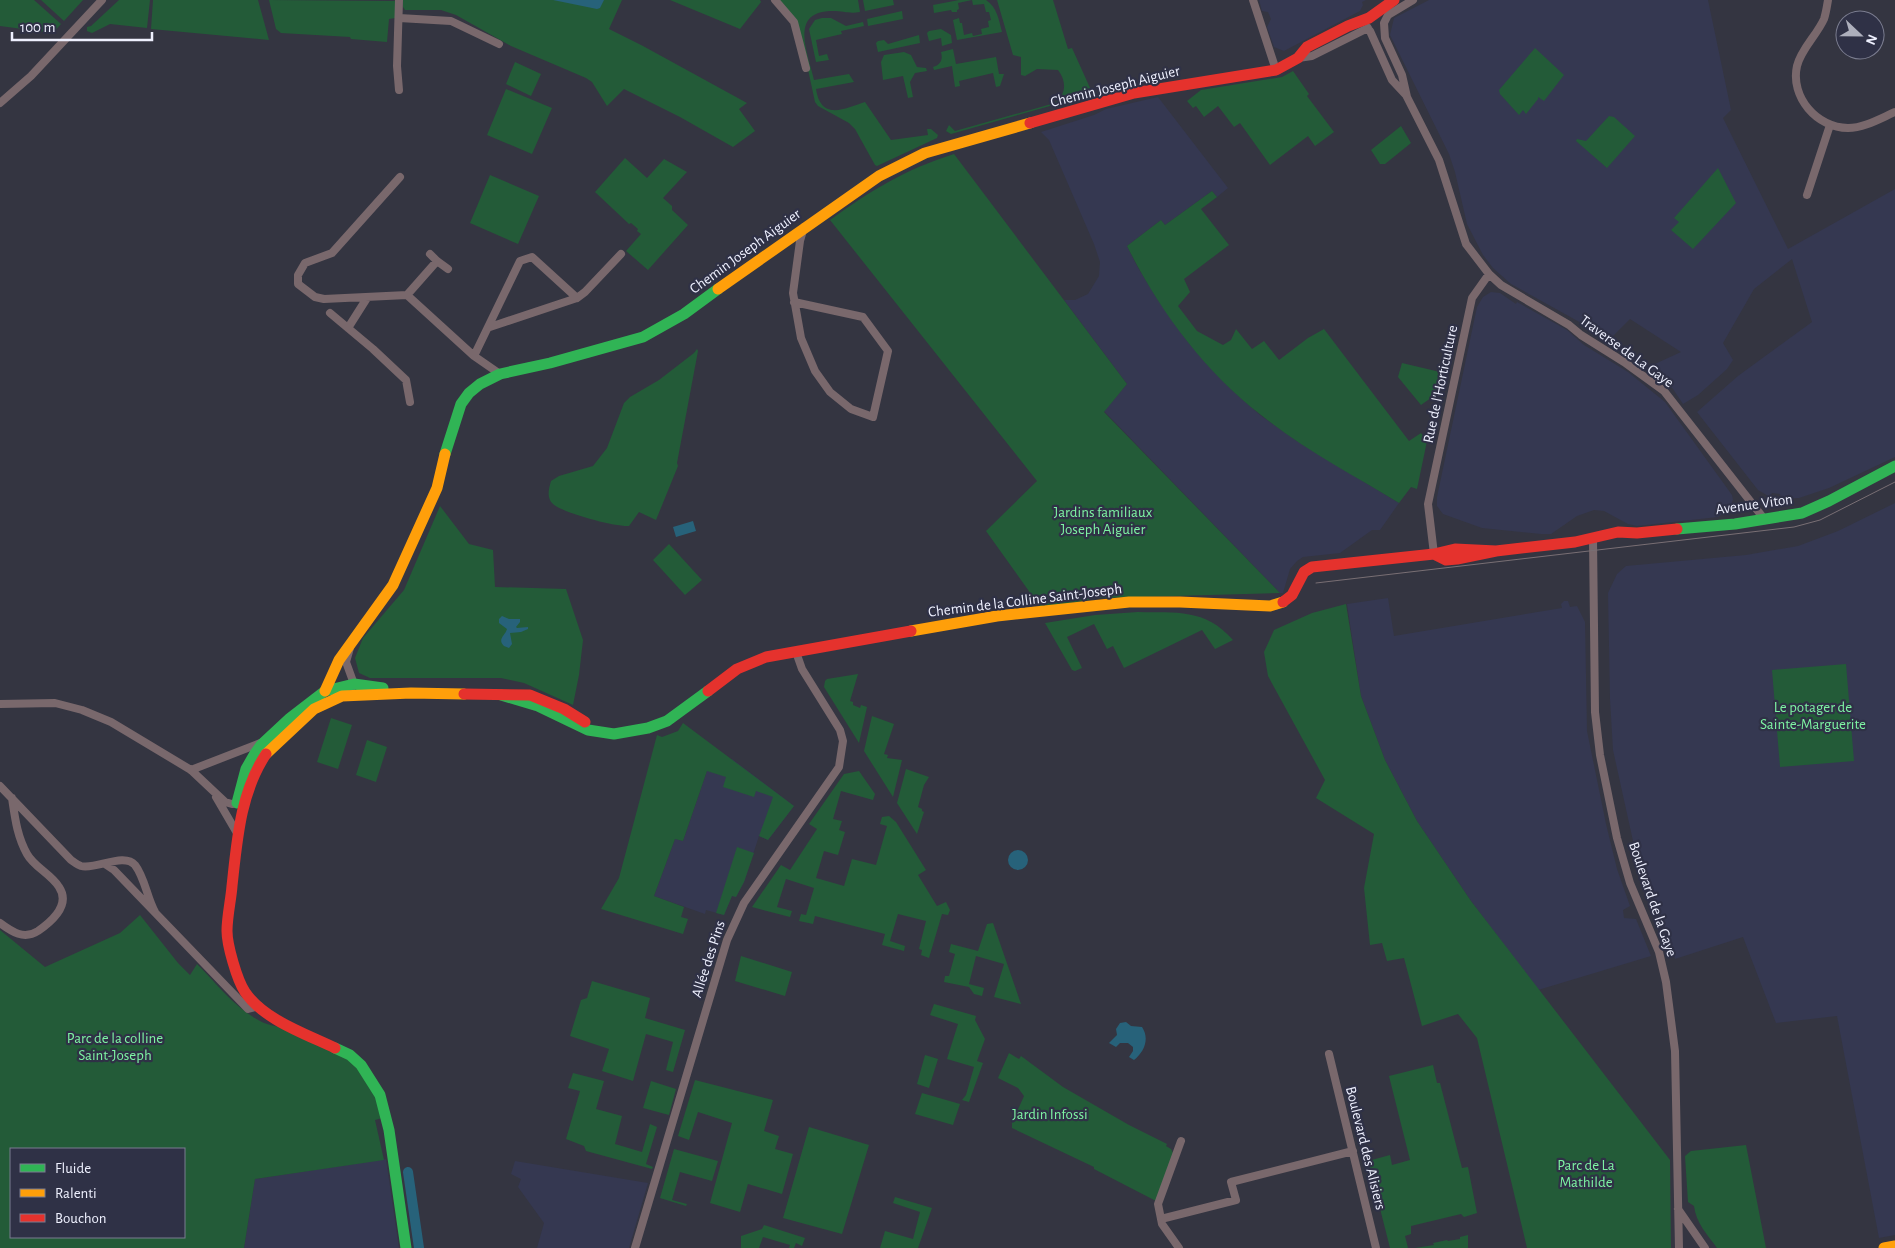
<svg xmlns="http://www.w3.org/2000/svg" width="1895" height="1248" font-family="'Alegreya Sans',sans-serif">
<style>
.built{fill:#353851}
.green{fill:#235b38;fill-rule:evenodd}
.water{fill:#27627a}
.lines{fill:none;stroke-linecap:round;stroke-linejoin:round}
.canal{stroke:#27627a;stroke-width:10}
.street{stroke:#79686c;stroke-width:8}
.fast{stroke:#30b455;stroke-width:11}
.slow{stroke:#ff9f0a;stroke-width:11}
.jam{stroke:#e5322d;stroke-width:11}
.tram{stroke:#796f74;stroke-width:1}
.labels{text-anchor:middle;stroke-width:4.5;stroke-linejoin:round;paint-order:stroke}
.street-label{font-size:15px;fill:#eef0fe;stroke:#2f3146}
.park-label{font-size:15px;fill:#7ef4a3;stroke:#2f3146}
</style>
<rect width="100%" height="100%" fill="#343541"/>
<!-- built -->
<path class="built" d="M1259 0H1366L1362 2 1363 5 1360 11 1284 51 1274 47 1267 27 1271 19 1268 12 1262 11Z
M1429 0H1708L1731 110 1723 118 1788 249 1895 189V457L1829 488 1799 498 1781 499 1780 494 1772 493 1770 497 1758 490 1697 412 1738 376 1812 322 1792 259 1754 289 1723 343 1733 360 1727 369 1698 395 1683 404 1673 389 1664 381 1644 369 1681 352 1630 319 1610 339 1511 284 1493 268 1483 255 1467 224 1455 172 1449 154 1390 35 1394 18Z
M1158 97 1228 188 1217 197 1212 191 1165 225 1161 220 1127 246 1137 266 1158 300 1188 342 1232 390 1260 415 1297 441 1399 503 1380 530H1372L1340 553 1303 557 1297 561 1290 569 1283 593H1280L1104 411 1127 384 1064 300H1075L1088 294 1099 276 1100 262 1094 244 1049 140 1041 132 1094 115 1106 109Z
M1491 292 1500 293 1516 304 1517 302 1567 330 1584 345 1628 372 1665 402 1732 495 1733 500 1728 510 1718 517 1637 526 1628 524 1604 511 1594 510 1577 516 1551 534H1541L1482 528 1443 514 1437 506V497L1477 307 1483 297Z
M1895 503V1235L1879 1238 1837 1016 1776 1023 1743 937 1675 959 1635 850 1613 750 1610 699 1608 593 1617 574 1626 566 1746 555 1798 546 1838 531Z
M1388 598 1394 636 1562 608 1561 604 1564 601H1568L1570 607 1577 606 1585 622 1587 731 1606 824 1617 869 1630 906 1623 910 1624 918 1636 919 1651 956 1538 990 1471 901 1417 821 1385 760 1361 696 1347 604Z
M732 759 794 806 768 840 759 836 744 882 736 897 732 896 724 915 706 910 705 914 654 896 675 839 683 841 707 771Z
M386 1159 399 1248H244L255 1179Z
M515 1161 648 1183 629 1248H537L544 1223 518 1187 521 1179 511 1174Z"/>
<!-- green -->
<path class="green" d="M0 0H34L61 24 53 33 0 26Z
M41 0H83L64 21Z
M119 0H150L147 28 110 24 92 33 87 31V27L91 26Z
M153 0H258L269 40 151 29Z
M269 0 394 1 396 0 395 18 389 19 387 42 351 39 350 37 281 33 276 29Z
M403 0H622L609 29 643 46 747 103 739 109 755 131 733 147 680 117 624 89 607 106 592 82 586 78 511 46 456 15 441 10H405L403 7Z
M670 0H760L761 2 740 29Z
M778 0H858L860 12C849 14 844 11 833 11 788 11 808 53 814 80L849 74 854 82 816 89C821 121 844 109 865 102L891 140 928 135 927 129H931L938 135 937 138 877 166 875 165 855 129 849 123 818 106 815 102 801 37Z
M863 0H893L894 5 865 11Z
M959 0H986C997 7 999 20 1002 32L957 40 953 20 959 18 960 23H962L964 35 972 33 973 36 982 34 981 29 989 27 988 21 991 20 989 12H986L984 4 973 5 972 0 958 3 959 9 957 10V12H952L951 10 934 13 933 5Z
M997 0H1053L1068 49 1072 48 1091 90 1096 93 951 134 946 131 949 125 955 131 1055 103C1066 94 1067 82 1058 70L1037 69 1025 76 1021 75V57L1013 55Z
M902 11 903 19 868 26 867 19Z
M822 18H831L846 26 863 22 864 26 841 31 842 34 816 40 819 56 827 54 829 60 816 62 809 29 815 20Z
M941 29 951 35 952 43 942 46 941 38 929 41 927 33 929 31Z
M919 35 920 43 878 52 876 43 878 41 884 40 888 44Z
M1535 48 1564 75 1544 101 1538 97V99L1526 114 1523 110 1519 115 1500 94 1499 90Z
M953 49 956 64 996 57 999 74H1004L1000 86 996 87 993 73 959 81 960 86 955 87 952 66 934 70 933 67C941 65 943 59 941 52Z
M904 52 911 55 917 67 926 68 927 71 915 73 910 82 913 97 908 98 903 76 883 80 881 62 884 55Z
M515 62 541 74 531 96 506 84Z
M1293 71 1309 94 1307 96 1334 132 1315 146 1308 136 1270 165 1240 123 1234 127 1218 106 1204 117 1196 106 1193 108 1187 101 1201 90 1282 77Z
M506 89 552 108 532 154 487 135Z
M1609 116 1614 117 1635 136 1607 168 1576 141 1577 139 1586 141Z
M1401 126 1411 143 1385 164H1380L1371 150Z
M954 154 1127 384 1104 412 1280 593 1103 598 1091 597 1088 600 1041 608 986 531 1037 481 830 220C870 191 906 169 954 154Z
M625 158 647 178 664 159 687 172 663 198 672 206V210L688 225 648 270 626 251 641 234 637 231 638 229 631 223 629 224 595 192Z
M1718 168 1736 203 1693 249 1671 230 1679 222 1674 218Z
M490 175 539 196 518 244 470 223Z
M1212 191 1217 197 1201 209 1229 245 1184 279 1190 292 1178 306 1197 331 1223 345 1231 340 1236 329 1252 349 1264 341 1279 360 1308 338 1324 329 1409 441 1421 433 1427 441 1417 489 1411 487 1399 503C1353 475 1303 449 1261 415 1204 371 1159 310 1127 246L1161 220 1165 225Z
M697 349 698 351 677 463 678 466 656 520 639 512 629 526C615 527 563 513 553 504 546 498 549 488 551 481L559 476 593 466 607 448 624 403 630 397 659 380 694 353Z
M1402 363 1440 372 1435 395 1421 405 1398 377Z
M440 506 469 544 493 550 495 587 566 589 583 640 579 675 573 705 524 683 501 678H370L359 673 355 658 363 638 404 590Z
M669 544 702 580 685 595 653 560Z
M1346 604 1361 696 1385 760 1417 821 1471 901 1670 1160 1671 1248H1527L1477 1038 1458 1014 1422 1026 1404 958 1387 961 1382 943 1370 945 1364 888 1374 834 1316 798 1325 780 1268 676 1264 652 1274 630 1312 613Z
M1138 612C1176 613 1205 608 1233 640L1215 649 1202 630 1124 668 1113 646 1107 649 1094 624 1067 637 1082 668 1075 671 1072 670 1045 623 1095 615Z
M1846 664 1854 761 1780 767 1772 670Z
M858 674 850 701 853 702V705L860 708 861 705 867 707 859 743 824 687 825 681 827 679Z
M872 716 894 724 884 754 888 755 887 758 902 760 893 797 864 751Z
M331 718 352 725 338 769 317 762Z
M683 723 794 806 768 840 759 836 773 797 756 791 754 797 723 787 726 777 707 771 683 841 675 839 654 896 684 907 681 917 688 919 683 934 601 909 619 878 657 735 662 737 678 731Z
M367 740 387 747 376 782 356 775Z
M906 769 929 777 924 785 918 807 922 809V811L924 812 917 834 897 803Z
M859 771 875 794 873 800 841 791 833 819 842 821 839 830 845 832 838 855 824 851 816 878 844 886 852 859 876 865 887 826 880 824 882 817 889 816 896 822 926 870 918 875 937 906 946 902 950 910 948 915 942 914 929 958 921 955 922 950 919 949 926 921 898 914 890 941 905 946 904 951 882 945 885 934 815 916 813 924 799 921 801 914 806 915 814 888 786 879 777 907 792 911 790 917 752 907 781 865 790 870 817 829 809 824 844 774Z
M737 847 754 853 744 882 736 897 732 896 724 915 716 913Z
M140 915 178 963 190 975 197 964C217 984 235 1008 260 1021 269 1026 280 1026 289 1030 321 1043 356 1056 372 1089 376 1098 379 1108 382 1118L375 1120 384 1160 255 1179 244 1248H0V930L45 967 120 933ZM11 1149H184V1237H11Z
M993 923 1021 1004 994 997 1004 964 976 956 969 984 984 988 982 996 974 994 969 987 944 982 945 976H949L955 954 949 952 951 944 978 951 987 924Z
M741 956 792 972 785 996 735 981Z
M592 981 650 998 645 1018 685 1030 673 1072 666 1070 673 1042 646 1034 633 1081 602 1071 609 1049 570 1036 581 1000 587 998Z
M934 1004 976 1016 975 1020 985 1039 977 1061 983 1063 969 1102 962 1100 966 1095 974 1067 947 1059 958 1024 930 1015Z
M1009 1053 1019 1059 1021 1056 1063 1087 1129 1125 1167 1144 1166 1146 1171 1149 1173 1153 1156 1201 1094 1169V1167L1012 1128V1123L1024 1096 1018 1088 998 1078Z
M925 1055 938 1059 929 1088 917 1084Z
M1433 1065 1437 1083H1440L1462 1168 1468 1167 1477 1213 1464 1217 1461 1214 1411 1226V1234L1405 1236 1408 1248H1390L1368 1161 1390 1155 1392 1165 1410 1160 1389 1076Z
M573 1073 604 1081 596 1109 622 1116 615 1144 642 1152 650 1124 657 1127 646 1164 653 1167 652 1169 586 1151 584 1146 566 1139 580 1091 568 1088Z
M695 1080 773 1100 764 1131 779 1136 775 1149 793 1154 782 1194 748 1184 740 1212 710 1203 732 1123 698 1112 689 1140 678 1136Z
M651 1081 676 1089 669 1115 643 1108Z
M922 1093 960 1104 953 1125 915 1114Z
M809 1127 869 1145 842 1234 783 1218Z
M1746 1145 1766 1248H1717C1707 1234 1696 1223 1694 1206L1688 1202 1685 1156 1691 1151Z
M674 1149 718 1161 712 1181 680 1172 672 1200 687 1204 686 1206 660 1198Z
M895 1197 932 1208 918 1248H880L885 1231 913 1239 920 1212 893 1203Z
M764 1225 805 1238 802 1246 796 1243 794 1248H789L790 1245 763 1237 759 1248H741V1236L762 1229Z
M1468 1235V1248H1415L1434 1245 1433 1243 1447 1240 1448 1241 1460 1239V1237Z"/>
<!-- water -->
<path class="water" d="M553 0H604L600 8 597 9Z
M693 521 696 531 676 537 673 527Z
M502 616 509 619H520V622L516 627 517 628 528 627V629L521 632 510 633 512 644 509 648 504 646C497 639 505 636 507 629L499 623V619Z
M1008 860a10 10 0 1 1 20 0a10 10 0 1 1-20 0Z
M1126 1022 1131 1026 1142 1027C1150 1039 1144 1052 1134 1060L1129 1057 1133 1051V1047L1128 1043H1120L1116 1047 1109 1043 1117 1035 1116 1029 1120 1023Z"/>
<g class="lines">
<!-- canal -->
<path class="canal" d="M408 1172 419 1248"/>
<!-- street -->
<path class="street" d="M775 0 794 22 806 68
M1253 0 1276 70
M1413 0 1388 15 1384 23 1385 38 1402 75 1407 97 1439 160 1466 244 1489 274 1501 285 1569 325 1581 335 1624 362 1664 391 1765 520
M1828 0C1827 6 1826 13 1824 19 1817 35 1801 49 1797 66 1790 97 1817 128 1848 128 1864 128 1881 118 1895 112
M399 18 451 21 499 44
M1370 31 1392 80 1406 95
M1298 58 1312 56 1368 28
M399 90 397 66 399 0
M0 103 31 76 102 0
M400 177 332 253 305 263 298 275V284L315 297 324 299 407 295 474 356 500 374
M1807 195 1830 125
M430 254 437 261 448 269
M407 295 437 261
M794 302 863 317 888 351 873 417 851 409 830 392 815 371 801 338 793 293 800 241 804 227
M330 313 373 349 406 380 410 402
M490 327 577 298 585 292 621 254
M348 328 367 298
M474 356 520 261 532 257 577 298
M1593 539 1595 712 1600 755 1617 838 1630 883 1659 952 1666 982 1675 1051 1679 1248
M1434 554 1428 504 1472 298 1489 274
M350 648 346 662 354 684 352 687
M0 704 55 703 82 710 111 722 191 770 225 802 232 804 241 803
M191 770 263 742
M0 786 71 860C74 862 78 865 81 866 96 870 124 852 135 865 145 878 147 898 155 912
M216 797 237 833
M105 864 114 870 248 1009 259 1006
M0 923C12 932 24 940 38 931 51 922 71 905 59 887 51 874 34 867 27 854 17 836 15 818 12 798
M1329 1054 1376 1248
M1678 1209 1705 1248
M1161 1219 1236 1200 1231 1182 1353 1151
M635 1248 727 940 744 903 839 767 843 741 840 730 802 669 796 652
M1179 1248 1162 1224 1158 1204 1181 1141"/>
<!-- fast -->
<path class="fast" d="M445 454 461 404 469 393 480 384 500 374 550 363 643 337 684 314 718 289
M1677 529 1735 524 1802 513 1829 501 1895 466
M501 695 538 706 588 730 614 734 648 728 667 721 708 691
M237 803 246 769 254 755 261 745 290 718 325 691 354 684 383 688
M335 1048 350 1055 361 1065 380 1095 389 1130 406 1248"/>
<!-- slow -->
<path class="slow" d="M718 289 879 176 925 153 1030 123
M911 631 997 616 1129 602H1180L1270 606 1283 602
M325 691 339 660 393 585 437 488 445 454
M266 754 314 709 342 696 411 693 464 694
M1884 1248 1895 1246"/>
<!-- jam -->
<path class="jam" d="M1030 123 1134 93 1276 70 1298 58 1307 47 1348 26 1369 18 1394 0
M1434 554 1446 560 1457 559 1496 551 1575 542 1618 532 1637 533 1677 529
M1283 602 1292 595 1304 572 1312 567 1434 554 1455 549 1496 551
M708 691 737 669 766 657 911 631
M464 694 530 695 564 709 585 722
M266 754C240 793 237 841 232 886 231 900 227 916 227 931 227 945 237 980 245 992 264 1020 306 1034 335 1048"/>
<!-- tram -->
<path class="tram" d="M1316 583 1794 527 1820 520 1895 482"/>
</g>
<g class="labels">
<!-- street labels -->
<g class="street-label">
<text transform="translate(1115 86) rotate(-14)" y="5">Chemin Joseph Aiguier</text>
<text transform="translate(745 251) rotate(-36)" y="5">Chemin Joseph Aiguier</text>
<text transform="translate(1627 351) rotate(36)" y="5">Traverse de La Gaye</text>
<text transform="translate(1440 384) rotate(-78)" y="5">Rue de l'Horticulture</text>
<text transform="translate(1754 504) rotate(-8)" y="5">Avenue Viton</text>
<text transform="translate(1025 600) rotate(-7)" y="5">Chemin de la Colline Saint-Joseph</text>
<text transform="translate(1653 899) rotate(71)" y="5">Boulevard de la Gaye</text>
<text transform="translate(708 959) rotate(-72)" y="5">Allée des Pins</text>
<text transform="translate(1366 1148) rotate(76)" y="5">Boulevard des Alisiers</text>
</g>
<!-- park labels -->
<g class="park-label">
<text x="1103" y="517">Jardins familiaux<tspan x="1103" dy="17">Joseph Aiguier</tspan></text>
<text x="1813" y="712">Le potager de<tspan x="1813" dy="17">Sainte-Marguerite</tspan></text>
<text x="115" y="1043">Parc de la colline<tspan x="115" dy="17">Saint-Joseph</tspan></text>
<text x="1050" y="1119">Jardin Infossi</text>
<text x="1586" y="1170">Parc de La<tspan x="1586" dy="17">Mathilde</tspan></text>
</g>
</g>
<!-- legend -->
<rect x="10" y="1148" width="175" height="90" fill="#2f3146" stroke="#7b7d90"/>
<rect x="20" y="1164" width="25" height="8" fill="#30b455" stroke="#7b7d90"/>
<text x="55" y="1173" font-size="15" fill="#eef0fe">Fluide</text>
<rect x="20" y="1189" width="25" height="8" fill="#ff9f0a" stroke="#7b7d90"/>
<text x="55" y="1198" font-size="15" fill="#eef0fe">Ralenti</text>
<rect x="20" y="1214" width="25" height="8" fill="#e5322d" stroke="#7b7d90"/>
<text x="55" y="1223" font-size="15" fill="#eef0fe">Bouchon</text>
<!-- north arrow -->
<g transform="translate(1860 35) rotate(112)"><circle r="24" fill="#2f3146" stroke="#7b7d90"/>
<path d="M0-4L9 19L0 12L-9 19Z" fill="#adafbc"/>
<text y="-8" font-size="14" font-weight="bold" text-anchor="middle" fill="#eef0fe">N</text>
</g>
<!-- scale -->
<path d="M12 32v8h140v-8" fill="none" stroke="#eef0fe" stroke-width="2.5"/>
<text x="20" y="32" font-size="15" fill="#eef0fe" stroke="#2f3146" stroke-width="4" paint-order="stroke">100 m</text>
</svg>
